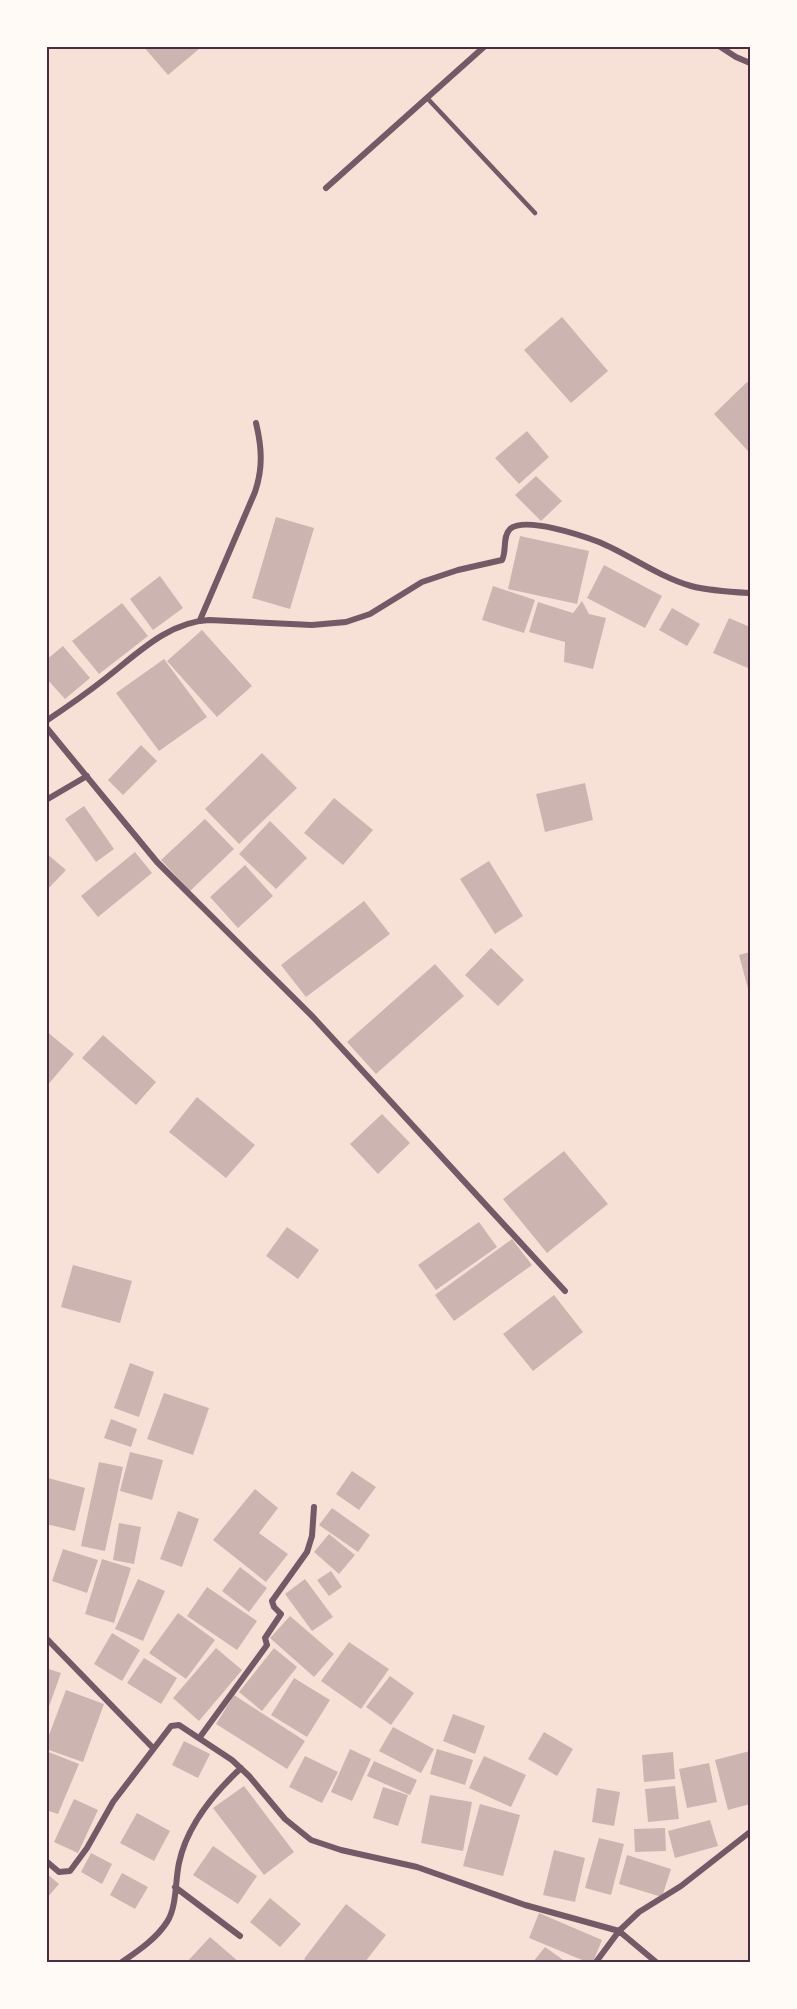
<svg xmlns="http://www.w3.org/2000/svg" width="797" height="2009" font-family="'Source Sans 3',sans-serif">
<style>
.building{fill:#ccb4b1}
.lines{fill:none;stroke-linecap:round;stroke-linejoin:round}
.service{stroke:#755966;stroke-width:4.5}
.minor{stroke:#755966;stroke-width:6}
.neatline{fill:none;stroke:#4a2c40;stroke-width:2}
</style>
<rect width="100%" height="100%" fill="#f7e1d7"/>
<!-- building -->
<path class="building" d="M143 46H197L199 49 168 75Z
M562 317 608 371 571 403 524 350Z
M747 382 750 386V448L748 451 714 414Z
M527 431 549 457 519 484 495 458Z
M536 476 562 501 541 521 515 495Z
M276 517 314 528 290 609 252 598Z
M520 536 589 551 577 604 508 589Z
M604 565 662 596 645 628 587 598Z
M160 576 183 608 153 630 130 599Z
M493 586 535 600 524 633 482 620Z
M582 601 589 614 606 618 593 669 564 662 565 642 529 632 538 602 573 613Z
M122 603 148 636 99 674 72 641Z
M672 608 700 624 687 646 659 630Z
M729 618 750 627V669L713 653Z
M202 630 252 686 217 717 167 661Z
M63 646 90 678 65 699 46 678V660Z
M164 659 207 717 159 751 116 693Z
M141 745 157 761 123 795 108 780Z
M262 753 297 788 239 844 205 809Z
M585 783 593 820 545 832 536 794Z
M334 798 373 830 343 865 304 833Z
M84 806 114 849 96 862 65 819Z
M205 819 234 849 190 891 161 860Z
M270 821 307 858 276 889 239 854Z
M135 852 152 873 98 917 81 896Z
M46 853 66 870 46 891Z
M489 861 523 916 495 934 460 879Z
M245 865 273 896 238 928 210 897Z
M364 901 390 934 306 997 281 965Z
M491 948 524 980 498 1006 465 975Z
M750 952V996L739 955Z
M435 964 464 996 376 1074 347 1042Z
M46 1031 74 1054 46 1087Z
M103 1035 156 1082 136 1105 82 1058Z
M197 1097 255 1145 226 1178 169 1132Z
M382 1114 410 1143 378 1174 350 1144Z
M564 1151 608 1204 547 1253 503 1199Z
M479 1222 497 1247 436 1290 418 1265Z
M287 1227 319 1250 298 1279 266 1256Z
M512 1239 532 1265 454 1321 435 1295Z
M73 1265 132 1281 120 1323 61 1307Z
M554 1295 583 1332 533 1371 503 1334Z
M130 1363 154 1372 139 1417 114 1408Z
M164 1393 209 1408 193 1455 147 1439Z
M111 1419 137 1429 131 1447 104 1438Z
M130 1452 163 1460 152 1500 120 1491Z
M99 1462 123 1467 105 1551 81 1546Z
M352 1471 376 1487 359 1510 336 1494Z
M48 1478 85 1488 75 1531 46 1524Z
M255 1489 278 1508 259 1533 288 1554 266 1582 213 1540Z
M332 1508 370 1535 358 1552 319 1525Z
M178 1511 199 1519 182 1567 160 1559Z
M119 1523 141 1527 134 1564 113 1560Z
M329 1534 355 1555 339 1574 314 1552Z
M63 1549 98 1560 87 1593 52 1581Z
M102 1559 131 1568 114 1623 85 1614Z
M240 1567 267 1588 249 1612 222 1591Z
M331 1571 342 1587 329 1596 317 1580Z
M138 1579 165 1591 143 1641 115 1629Z
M305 1579 333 1617 312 1631 285 1594Z
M207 1587 257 1621 237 1650 187 1616Z
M178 1613 215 1640 186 1679 149 1653Z
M290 1616 334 1654 314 1677 270 1638Z
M112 1633 140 1650 122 1681 94 1664Z
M349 1642 389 1669 361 1709 321 1681Z
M216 1648 242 1670 199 1721 173 1698Z
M274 1648 297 1667 262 1711 239 1692Z
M144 1658 177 1678 161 1704 127 1683Z
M46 1668 61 1673 47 1712H46Z
M390 1676 414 1693 391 1725 366 1707Z
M294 1678 330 1700 307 1737 271 1715Z
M66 1690 104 1704 83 1762 46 1749V1743Z
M234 1695 305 1741 287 1769 216 1724Z
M453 1714 485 1726 475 1754 443 1741Z
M393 1727 434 1749 421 1773 379 1751Z
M544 1732 573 1749 557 1776 528 1759Z
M184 1741 210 1754 198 1778 172 1765Z
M350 1749 371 1759 352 1801 331 1792Z
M437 1749 473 1760 465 1785 430 1774Z
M46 1751 79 1764 58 1814 46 1810Z
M750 1751V1804L728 1810 715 1760Z
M673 1752 675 1779 644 1782 642 1755Z
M305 1756 338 1772 322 1803 289 1787Z
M484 1756 526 1775 511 1807 469 1788Z
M374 1761 417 1780 410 1795 367 1776Z
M709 1763 717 1802 687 1808 679 1769Z
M244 1786 294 1852 264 1875 213 1808Z
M675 1786 679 1819 648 1822 645 1789Z
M383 1787 408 1795 398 1826 373 1818Z
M597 1788 620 1792 614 1826 592 1822Z
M430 1795 472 1802 463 1851 421 1843Z
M74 1799 98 1810 78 1853 54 1842Z
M480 1804 520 1815 503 1876 463 1866Z
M137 1813 170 1831 154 1861 120 1843Z
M710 1820 718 1846 675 1858 668 1831Z
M665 1828 666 1851 635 1852 634 1829Z
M599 1838 624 1844 611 1895 585 1888Z
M213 1846 257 1876 238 1904 193 1875Z
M554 1850 585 1858 575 1902 543 1895Z
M91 1853 112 1864 102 1884 81 1872Z
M627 1855 671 1869 662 1897 619 1884Z
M46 1873 59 1884 46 1899Z
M122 1873 148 1887 135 1909 110 1895Z
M270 1898 301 1924 280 1947 250 1922Z
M346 1904 386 1935 365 1962H308L304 1959Z
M539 1913 602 1940 593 1962H587L529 1938Z
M210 1937 239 1962H187Z
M545 1947 566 1962H533Z"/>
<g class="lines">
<!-- service -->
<path class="service" d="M428 99 535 213"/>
<!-- minor -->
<path class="minor" d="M719 46 736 57 750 63
M326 188 485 46
M200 620 255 492C263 468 262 448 256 423
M46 721C67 707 87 693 106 678 137 654 168 622 209 620L312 625 346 622 370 614 422 582 458 570 502 560C507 551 502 537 510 529 525 516 583 536 599 542 630 555 659 577 691 586 710 591 731 592 750 593
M46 727 157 862 313 1017 565 1291
M46 800 87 776
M46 1638 153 1748
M200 1737 267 1645 265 1638 281 1614 274 1607 272 1601 307 1552 312 1536 314 1507
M46 1861 59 1872 70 1871 73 1867 87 1848 113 1802 168 1730 171 1726 179 1725 232 1760 249 1776 285 1819 311 1840 341 1850 417 1867 525 1905 619 1931 656 1962
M175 1887 240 1936
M122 1962C138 1951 156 1939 167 1922 177 1907 175 1881 179 1863 187 1825 213 1794 241 1768
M596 1962 619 1931 639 1912 681 1886 750 1832"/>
</g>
<!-- border -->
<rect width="797" height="2009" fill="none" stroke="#fffaf5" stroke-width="96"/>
<rect x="48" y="48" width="701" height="1913" class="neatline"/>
</svg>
